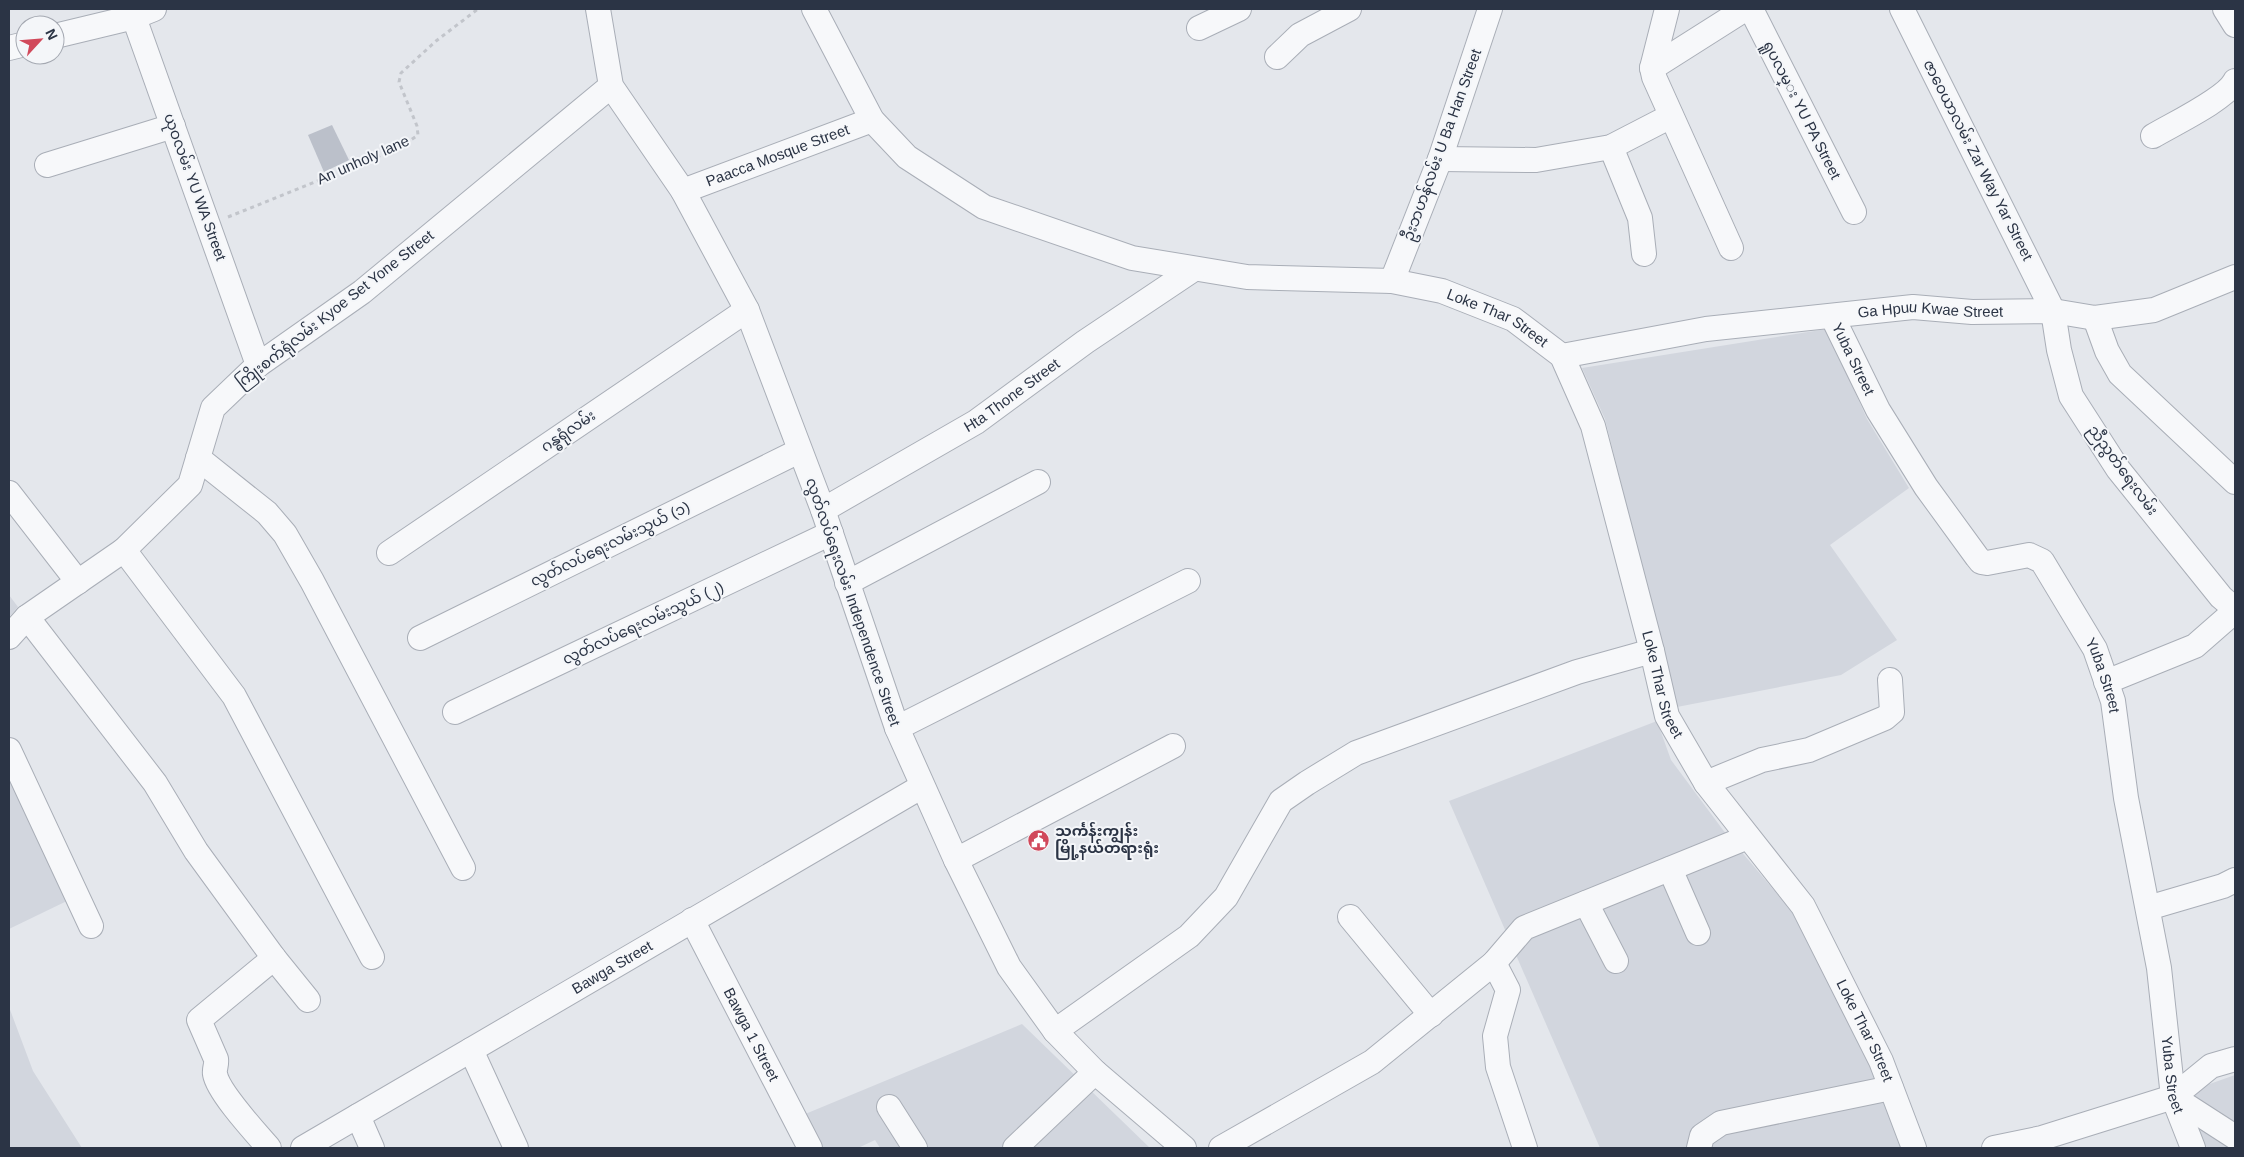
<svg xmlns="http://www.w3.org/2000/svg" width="2244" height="1157" font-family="Helvetica,'Noto Sans Myanmar',sans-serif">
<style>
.built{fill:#d2d6de}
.building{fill:#bbc0ca}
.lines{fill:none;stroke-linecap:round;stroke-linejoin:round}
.minor-casing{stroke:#a9aeb7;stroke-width:26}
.path{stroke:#c2c5cb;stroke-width:3;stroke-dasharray:4 4;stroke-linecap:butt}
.minor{stroke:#f7f8fa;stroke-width:24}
.labels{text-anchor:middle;stroke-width:4;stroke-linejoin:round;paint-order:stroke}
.street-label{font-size:15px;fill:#2b3445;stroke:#f4f6f9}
.poi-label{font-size:15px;font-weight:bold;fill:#2b3445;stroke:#f4f6f9;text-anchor:start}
</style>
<rect width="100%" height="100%" fill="#e4e7ec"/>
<!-- built -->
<path class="built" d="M1827 329 1867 419 1909 488 1830 545 1897 640 1841 675 1677 707 1605 419 1582 368Z
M9 595 18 607 9 617Z
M1657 721 1671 760 1723 830 1795 915 1870 1065 1902 1148H1600L1449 801Z
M9 767 71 899 9 929Z
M9 1007 33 1071 82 1148H9Z
M1022 1024 1150 1148H880L875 1140 858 1148H814L798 1117Z
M2235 1075V1148H2200L2173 1097Z"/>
<!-- building -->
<path class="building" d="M332 125 349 160 324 172 308 135Z"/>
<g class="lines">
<defs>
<g id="minor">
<path d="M131 9 258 365"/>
<path d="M598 9 611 86 683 191 747 310 823 510 897 728 956 860 1009 967 1055 1031 1095 1072 1184 1148"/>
<path id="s1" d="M814 9 872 120 907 157 984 207 1132 258 1247 277 1392 281 1442 291 1513 319 1562 356 1593 426 1652 651 1667 716 1706 783 1803 906 1881 1061 1914 1148"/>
<path d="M1667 9 1652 68 1654 77 1731 248"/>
<path d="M1751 9 1854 212"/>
<path d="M1902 9 2053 311 2059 350 2071 396 2118 469 2221 597 2235 609"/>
<path d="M2225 9 2235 25"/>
<path d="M1199 28 1239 9"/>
<path d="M55 36 134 17 154 9"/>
<path d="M9 48 25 44"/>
<path d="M1277 57 1300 35 1349 9"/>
<path d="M1652 68 1745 9"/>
<path d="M2153 136C2173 124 2226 99 2235 81"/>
<path d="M1611 147 1640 218 1644 254"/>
<path d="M1440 159 1536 160 1611 147 1671 116"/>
<path d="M47 165 173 126"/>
<path id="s2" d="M683 191 872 120"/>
<path d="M1392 281 1440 159 1490 9"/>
<path id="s3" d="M1832 316 1878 410 1926 487 1977 557 1981 562 1987 563 2029 555 2042 561 2095 649 2113 701 2126 798 2159 968 2173 1097 2193 1148"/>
<path d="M2095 318 2107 351 2120 374 2235 482"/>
<path id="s4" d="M1562 356 1706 329 1913 307 1972 312 2053 311 2095 318 2154 310 2235 277"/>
<path d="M198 458 267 513 285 534 312 581 463 868"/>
<path d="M9 493 78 582"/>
<path id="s5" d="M823 510 976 422 1085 342 1194 269"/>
<path d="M124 550 234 696 372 957"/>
<path d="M389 553 747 310"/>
<path d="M847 583 1038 482"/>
<path d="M27 617 155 783 196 851 274 958 308 1000"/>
<path d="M9 637 27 617 124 550 190 485 213 408 258 365 362 292 611 86"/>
<path d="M420 638 799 451"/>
<path d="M2106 682 2195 646 2235 611"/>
<path d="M455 712 831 533"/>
<path d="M897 728 1188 581"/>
<path d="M9 750 91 926"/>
<path d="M1706 783 1762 760 1809 750 1885 718 1892 712 1890 680"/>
<path d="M956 860 1173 746"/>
<path d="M1670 869 1698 933"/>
<path d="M1586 903 1616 961"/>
<path d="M2148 908 2223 886 2235 880"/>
<path d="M1350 917 1431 1015"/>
<path id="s6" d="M692 920 810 1148"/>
<path d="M1494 963 1508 990 1495 1036 1498 1067 1525 1148"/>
<path d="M1055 1031 1189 936 1226 897 1281 801 1307 783 1356 753 1577 672 1652 651"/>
<path d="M471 1050 516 1148"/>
<path d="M2173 1097 2235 1137"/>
<path d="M889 1107 915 1148"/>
<path d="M358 1116 372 1148"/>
<path d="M269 1148C256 1133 218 1092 215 1074 214 1069 217 1065 216 1059L199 1020 274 958"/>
<path id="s7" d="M303 1148 921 787"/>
<path d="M1015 1148 1095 1072"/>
<path d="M1221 1148 1372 1062 1494 963 1524 928 1748 837"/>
<path d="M1699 1148 1702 1136 1721 1123 1891 1088"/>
<path d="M1994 1148 2042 1138 2173 1097 2211 1066 2235 1059"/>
</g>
</defs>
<!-- minor casing -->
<use href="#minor" class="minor-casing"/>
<!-- path -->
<path class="path" d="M228 217 399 148 418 135 417 126 399 82 401 73 436 41 478 9"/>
<!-- minor -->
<use href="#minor" class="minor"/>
</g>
<!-- icons -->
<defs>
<symbol id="civic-disc" viewBox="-11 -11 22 22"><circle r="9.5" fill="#d1495b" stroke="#f4f6f9"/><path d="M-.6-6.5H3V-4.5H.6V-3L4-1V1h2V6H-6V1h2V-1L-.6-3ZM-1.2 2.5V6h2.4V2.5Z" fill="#fff"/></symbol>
</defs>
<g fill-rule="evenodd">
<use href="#civic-disc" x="1026" y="828" width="25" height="25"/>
</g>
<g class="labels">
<!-- street labels -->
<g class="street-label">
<text transform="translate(1802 110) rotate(63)" y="5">ရူပလမ္း YU PA Street</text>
<text transform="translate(1442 145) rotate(-70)" y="5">ဦးဘဟန်လမ်း U Ba Han Street</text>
<text dy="5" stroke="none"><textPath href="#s2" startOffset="101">Paacca Mosque Street</textPath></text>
<text transform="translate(363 160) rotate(-24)" y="5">An unholy lane</text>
<text transform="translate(1978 160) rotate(63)" y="5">ဇာဝေယာလမ်း Zar Way Yar Street</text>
<text transform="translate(195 187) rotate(70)" y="5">ယုဝလမ်း YU WA Street</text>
<text transform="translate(335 309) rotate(-38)" y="5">ကြိုးစက်ရုံလမ်း Kyoe Set Yone Street</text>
<text dy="5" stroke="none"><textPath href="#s4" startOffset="372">Ga Hpuu Kwae Street</textPath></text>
<text dy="5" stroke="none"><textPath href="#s1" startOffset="799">Loke Thar Street</textPath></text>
<text dy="5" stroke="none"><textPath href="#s3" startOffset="48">Yuba Street</textPath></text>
<text dy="5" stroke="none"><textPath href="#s5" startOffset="221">Hta Thone Street</textPath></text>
<text transform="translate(568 431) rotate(-34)" y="5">ဂန္ဓရုံလမ်း</text>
<text transform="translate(2123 470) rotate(54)" y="5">ညီညွတ်ရေးလမ်း</text>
<text transform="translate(610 544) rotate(-26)" y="5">လွတ်လပ်ရေးလမ်းသွယ် (၁)</text>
<text transform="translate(853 602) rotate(71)" y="5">လွတ်လပ်ရေးလမ်း Independence Street</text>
<text transform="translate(643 623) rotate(-25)" y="5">လွတ်လပ်ရေးလမ်းသွယ် (၂)</text>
<text dy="5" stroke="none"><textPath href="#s3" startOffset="482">Yuba Street</textPath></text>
<text dy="5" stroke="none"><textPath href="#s1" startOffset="1219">Loke Thar Street</textPath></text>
<text dy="5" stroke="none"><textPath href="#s7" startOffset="358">Bawga Street</textPath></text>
<text dy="5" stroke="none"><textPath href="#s1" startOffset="1624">Loke Thar Street</textPath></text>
<text dy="5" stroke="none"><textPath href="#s6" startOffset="129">Bawga 1 Street</textPath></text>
<text dy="5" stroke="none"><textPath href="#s3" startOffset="888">Yuba Street</textPath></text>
</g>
<!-- poi labels -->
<g class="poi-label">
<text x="1055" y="836">သင်္ကန်းကျွန်း<tspan x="1055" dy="17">မြို့နယ်တရားရုံး</tspan></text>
</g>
</g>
<!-- border -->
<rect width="2244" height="1157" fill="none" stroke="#2b3445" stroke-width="20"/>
<!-- north arrow -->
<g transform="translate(40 40) rotate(64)"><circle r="24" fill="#f4f6f9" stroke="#a4a8b1"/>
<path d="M0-4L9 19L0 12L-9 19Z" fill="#d1495b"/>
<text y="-8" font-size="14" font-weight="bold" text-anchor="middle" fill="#2b3445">N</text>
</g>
</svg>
